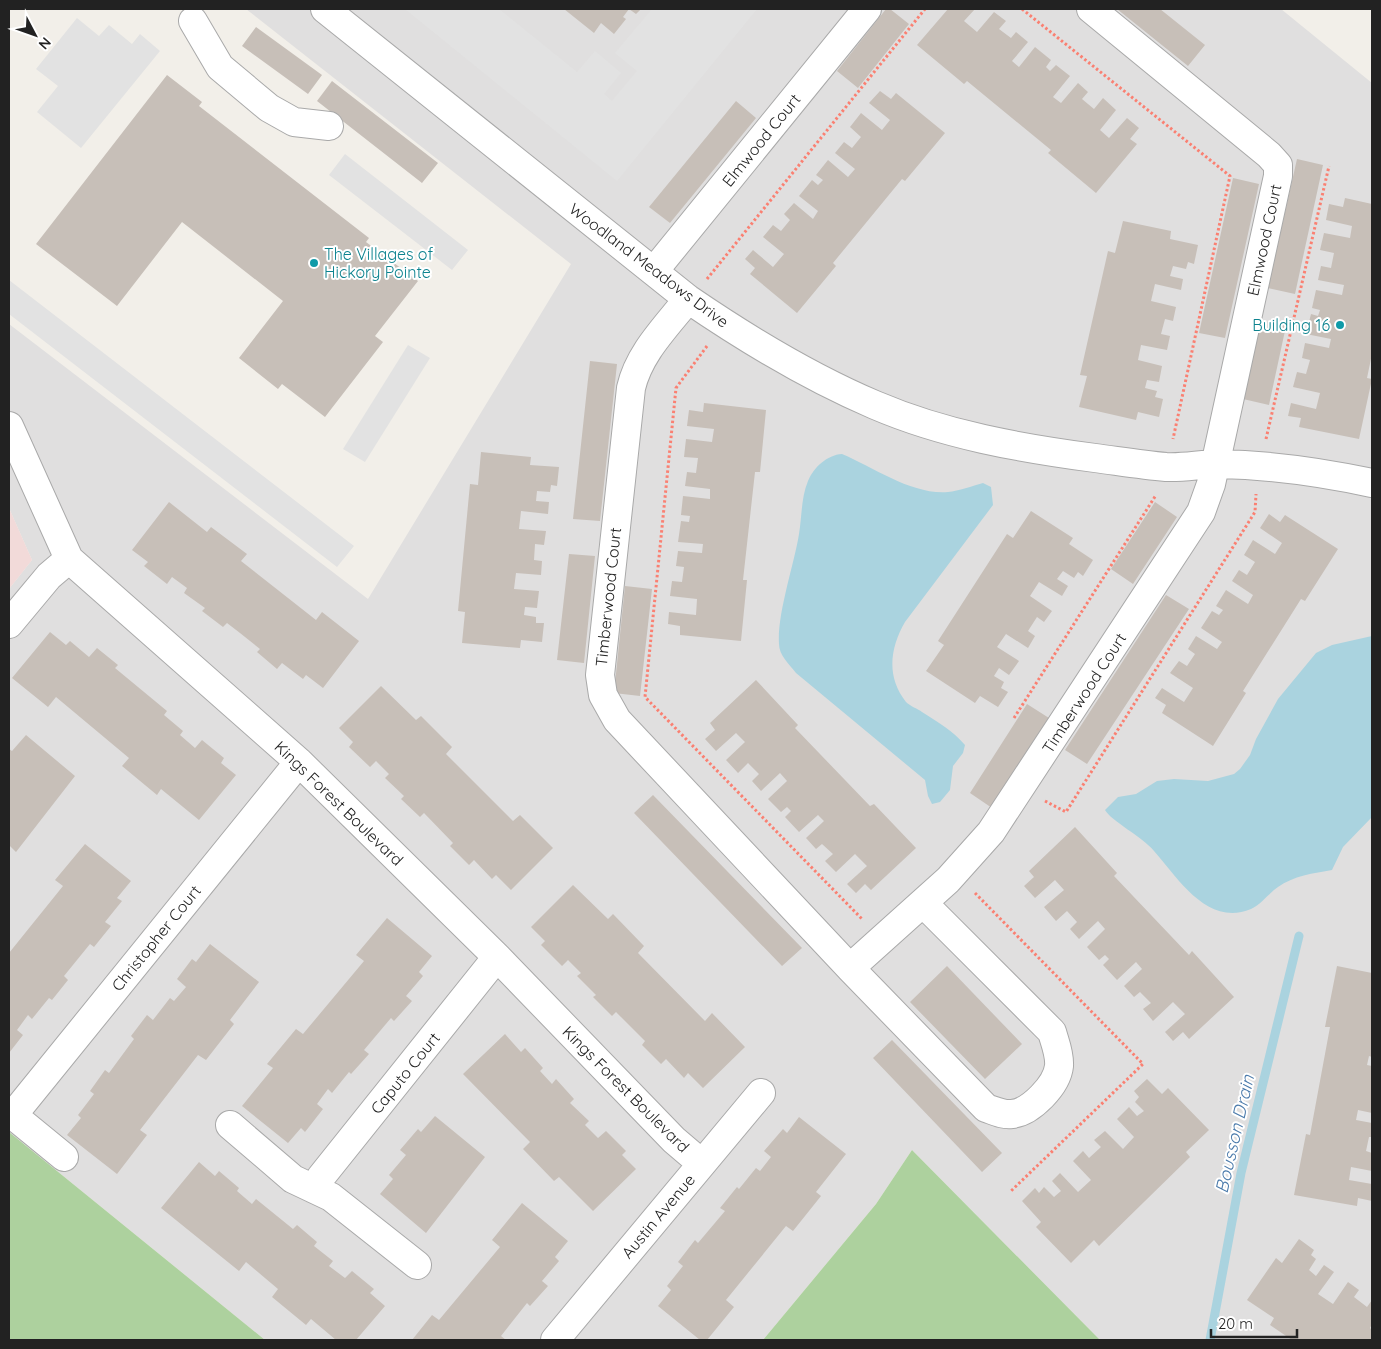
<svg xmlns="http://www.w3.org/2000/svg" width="1381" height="1349" font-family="Quicksand,sans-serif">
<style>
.residential{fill:#e0dfdf}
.commercial{fill:#f2dad9}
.forest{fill:#add19e}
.parking{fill:#e2e2e2}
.water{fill:#aad3df}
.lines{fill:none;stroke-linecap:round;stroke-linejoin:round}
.stream{stroke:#aad3df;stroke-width:9}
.building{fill:#c7bfb8}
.minor-casing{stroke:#a9a9a9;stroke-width:30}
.path{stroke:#fa8072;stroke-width:3;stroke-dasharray:2.5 2.5;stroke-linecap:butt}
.minor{stroke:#fff;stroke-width:28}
.culture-dot{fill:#0f9aa8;stroke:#fff;stroke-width:2}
.labels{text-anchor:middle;stroke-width:4;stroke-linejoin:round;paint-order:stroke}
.street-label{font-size:16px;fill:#222;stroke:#fff}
.culture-label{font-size:16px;fill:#0d838f;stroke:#fff;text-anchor:start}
.water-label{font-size:18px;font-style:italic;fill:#4a7aab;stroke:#fff}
</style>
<rect width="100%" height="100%" fill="#f2efe9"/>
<!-- residential -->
<path class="residential" d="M246 9H1281L1372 83V1340H1100L912 1150 876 1204 763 1340H265L9 1132V589L32 560 9 508V324L368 599 571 264Z"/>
<!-- commercial -->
<path class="commercial" d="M9 508 32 560 9 589Z"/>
<!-- forest -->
<path class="forest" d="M9 1132 265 1340H9Z
M912 1150 1100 1340H763L876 1204Z"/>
<!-- parking -->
<path class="parking" d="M405 9H499L577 72 595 51 621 73 604 94 612 101 637 71 615 53 652 9H757L617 181Z
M77 18 99 36 109 25 132 44 140 34 160 51 81 148 37 112 58 86 36 69Z
M345 154 468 250 452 270 329 175Z
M9 280 354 546 337 567 9 314Z
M408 345 430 358 365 462 343 449Z"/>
<!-- water -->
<path class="water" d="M842 454C875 468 912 495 948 492 959 491 972 486 983 483L991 487 993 505 905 622C890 648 886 677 906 702 910 706 918 709 922 712 938 722 953 731 965 745L963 753 953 766 950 790 940 802 932 804 928 796 925 780 796 673C789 664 779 655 779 644 777 614 794 565 799 534 802 516 801 498 808 481 814 467 827 455 842 454Z
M1372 636V817L1343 847 1332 870C1314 873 1293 876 1278 887 1269 893 1261 905 1251 909 1207 927 1178 878 1154 851 1143 837 1111 821 1105 810L1118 797 1136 794 1157 781 1174 779 1208 781 1234 774 1240 769 1250 755 1256 739 1278 699 1316 653 1332 645Z"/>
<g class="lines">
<!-- stream -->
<path class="stream" d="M1210 1340 1241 1173 1299 936"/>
</g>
<!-- building -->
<path class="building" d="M564 9H641L636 14 629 9 623 17 626 19 614 34 601 23 594 33Z
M886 9H890L909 24 858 88 837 71Z
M948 9H975L964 21 977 32 994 12 1006 21 999 29 1011 38 1016 32 1028 42 1012 61 1019 67 1035 47 1051 60 1046 67 1050 71 1056 65 1070 76 1053 97 1061 103 1078 83 1088 92 1082 99 1094 109 1103 98 1116 110 1100 130 1109 138 1127 118 1139 128 1130 139 1137 144 1096 193 1048 153 1051 150 967 81 964 84 917 45Z
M1117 9H1160L1205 45 1188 66Z
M256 27 322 75 308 94 242 46Z
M167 75 202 102 199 106 369 238 366 242 418 281 375 336 383 342 325 417 282 384 278 389 239 358 283 301 182 222 117 306 36 244Z
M332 81 438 163 422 183 317 101Z
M880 91 891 99 896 93 945 133 905 181 902 179 833 263 836 266 797 313 750 274 755 268 745 259 753 250 773 267 784 254 763 237 773 225 781 231 790 220 784 214 794 203 813 219 818 211 799 196 812 180 818 185 823 180 816 175 828 160 848 177 855 169 835 153 844 142 852 148 861 137 850 127 861 113 882 130 890 120 869 103Z
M736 101 756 118 670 223 649 207Z
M1297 159 1323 165 1295 294 1268 288Z
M1233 178 1259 184 1225 338 1199 333Z
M1345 198 1372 204V354L1367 378 1372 379 1359 439 1299 427 1301 418 1288 416 1291 403 1316 409 1320 393 1293 387 1297 372 1306 374 1310 360 1302 358 1305 343 1329 348 1331 339 1306 334 1311 314 1318 316 1320 310 1312 308 1316 290 1342 295 1344 285 1318 280 1321 266 1331 268 1334 253 1320 250 1324 233 1350 238 1352 226 1326 220 1329 204 1343 207Z
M1123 221 1171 231 1170 239 1198 245 1194 264 1188 262 1186 269 1173 266 1170 276 1183 279 1181 290 1155 284 1151 301 1176 307 1173 321 1165 319 1161 334 1170 336 1167 350 1141 345 1138 360 1162 366 1159 382 1147 380 1145 388 1157 391 1155 397 1163 399 1159 417 1138 412 1136 420 1079 407 1087 376 1080 375 1108 251 1115 253Z
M1260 320 1286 326 1269 405 1243 399Z
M590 361 617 364 600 521 573 519Z
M704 403 766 410 760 472H755L743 580H747L741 641 680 635V626L668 624 669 612 696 615 697 599 670 596 672 581 682 582 684 567 676 566 678 551 702 553 703 544 678 542 681 521 689 522 690 516 681 515 683 496 710 499V489L685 486 687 472 696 473 698 458 684 457 686 439 712 442 714 429 687 426 689 410 703 412Z
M481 452 531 457 530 465 559 467 557 486 551 485 550 492 537 491 536 501 549 502 548 514 521 511 519 529 546 531 544 545 535 544 534 560 542 561 541 575 516 573 514 589 539 591 537 608 525 607 524 615 536 617V623H544L542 642 521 640 520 648 462 643 465 612 458 611 470 484 478 485Z
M169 502 207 532 211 527 247 554 241 561 316 620 322 612 359 641 323 688 306 675 303 679 282 663 277 669 257 652 260 649 240 633 227 623 223 627 202 611 205 608 184 593 187 588 172 577 167 584 144 566 148 562 132 550Z
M1155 502 1177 517 1133 584 1111 569Z
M1031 511 1073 538 1069 544 1093 560 1083 576 1078 572 1074 578 1063 571 1057 579 1068 586 1062 596 1039 582 1030 596 1052 611 1044 622 1037 617 1028 631 1035 636 1028 648 1006 634 997 647 1019 661 1009 675 999 668 994 676 1004 682 1001 688 1008 692 998 707 980 696 975 703 926 671 944 645 938 641 1007 534 1013 538Z
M1269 514 1280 522 1285 515 1338 549 1305 601 1301 599 1243 691 1246 693 1213 746 1162 713 1166 705 1155 698 1162 688 1184 702 1193 688 1170 673 1179 661 1187 666 1195 654 1188 649 1196 636 1217 649 1222 642 1201 628 1212 611 1219 615 1223 610 1216 606 1226 590 1248 604 1253 595 1232 581 1239 570 1247 575 1255 562 1244 555 1253 540 1275 554 1282 543 1260 528Z
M569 554 595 556 584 663 557 660Z
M625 586 652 589 640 696 614 693Z
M1166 595 1189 609 1087 764 1065 750Z
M50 632 66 645 70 641 89 657 97 648 118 665 115 668 167 711 164 715 183 731 180 735 195 748 202 740 224 758 221 763 236 775 199 820 161 789 157 795 122 766 129 758 56 697 48 707 12 678Z
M756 680 798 725 795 728 870 806 874 804 916 848 871 890 865 884 856 893 847 884 867 866 855 854 836 872 825 861 833 854 822 844 816 849 806 838 824 821 818 815 799 832 785 817 791 811 787 807 781 812 768 799 787 781 780 773 761 791 752 781 759 774 748 763 738 773 726 760 745 742 736 733 716 751 705 739 715 730 710 723Z
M381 686 416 720 421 716 452 747 446 754 513 821 520 815 553 848 511 890 496 875 492 879 474 860 469 865 450 846 453 843 424 813 420 817 401 799 404 796 385 778 389 774 376 761 370 767 349 747 353 742 339 728Z
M1027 704 1049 718 992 808 970 793Z
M26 735 75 776 16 852 9 845V749L12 751Z
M653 795 802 948 782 966 634 813Z
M1075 827 1117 873 1114 876 1189 955 1192 951 1234 997 1189 1039 1183 1032 1173 1041 1165 1032 1185 1014 1173 1002 1153 1021 1143 1009 1151 1003 1140 992 1134 997 1124 986 1142 969 1136 962 1117 980 1103 965 1109 959 1105 955 1099 960 1087 947 1105 929 1098 921 1079 939 1070 929 1077 922 1067 911 1056 921 1044 907 1064 890 1055 880 1035 898 1024 886 1034 877 1029 871Z
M85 844 131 881 117 898 122 901 105 922 111 926 94 947 90 944 64 976 68 980 52 1000 49 998 32 1019 28 1015 17 1030 23 1035 9 1053V953L63 886 55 880Z
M573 885 608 919 613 914 644 946 638 953 705 1021 712 1013 745 1047 703 1088 688 1073 684 1078 666 1059 661 1064 642 1045 645 1041 616 1012 612 1016 593 997 596 995 577 976 581 973 568 960 562 966 541 945 545 941 531 927Z
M387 918 432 956 419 972 423 976 406 996 412 1001 394 1021 391 1018 364 1050 369 1054 351 1074 349 1072 332 1093 328 1089 317 1104 323 1109 305 1132 301 1128 288 1143 242 1106 273 1068 267 1064 296 1029 303 1034 364 961 356 955Z
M210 944 259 982 230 1020 234 1024 206 1060 198 1055 140 1130 147 1135 117 1174 67 1135 81 1118 78 1115 94 1094 90 1091 105 1070 109 1073 134 1039 131 1036 147 1015 153 1020 170 998 174 1001 186 987 177 979 192 959 196 962Z
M947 966 1022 1044 985 1079 910 1002Z
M1337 966 1372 973V1057L1369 1056 1367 1065 1372 1066V1113L1358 1110 1356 1120 1372 1123V1137H1369L1366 1151 1372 1153V1171L1351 1167 1349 1180 1372 1184V1201L1358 1198 1357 1206 1294 1195 1306 1134 1310 1135 1330 1027H1325Z
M505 1034 521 1052 525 1048 543 1068 540 1071 552 1084 556 1079 574 1099 570 1103 589 1121 585 1125 598 1138 606 1131 626 1151 622 1155 636 1169 593 1211 559 1177 554 1181 523 1149 530 1142 463 1074Z
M892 1040 1002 1153 982 1172 873 1058Z
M1147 1079 1162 1094 1168 1088 1209 1130 1186 1152 1190 1157 1099 1246 1094 1240 1071 1263 1036 1227 1041 1222 1022 1201 1035 1188 1039 1193 1044 1187 1054 1197 1061 1191 1052 1181 1060 1173 1078 1192 1091 1180 1073 1161 1083 1151 1089 1158 1101 1147 1094 1140 1105 1131 1123 1149 1134 1137 1117 1119 1129 1107 1137 1116 1144 1111 1135 1102 1139 1097 1134 1091Z
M435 1116 485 1157 426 1233 380 1194 393 1179 389 1175 406 1155 400 1150 418 1129 421 1132Z
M799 1117 846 1154 816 1192 821 1196 793 1231 786 1226 726 1300 734 1307 707 1340H700L658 1306 671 1290 667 1286 683 1266 678 1262 695 1240 698 1243 725 1211 720 1208 737 1187 739 1189 756 1168 760 1171 771 1157 764 1151 783 1129 787 1133Z
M199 1162 215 1176 219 1171 239 1188 237 1191 252 1204 256 1199 293 1229 297 1225 317 1242 314 1246 333 1261 329 1266 345 1278 352 1271 374 1289 370 1293 385 1306 356 1340H336L311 1319 306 1325 272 1297 278 1289 246 1262 239 1271 161 1208Z
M522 1203 568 1241 555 1257 559 1261 542 1281 548 1286 530 1306 527 1303 501 1336 506 1340H412L432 1315 439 1320 500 1247 492 1240Z
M1299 1239 1314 1250 1311 1255 1316 1259 1309 1270 1316 1276 1324 1265 1334 1272 1318 1294 1333 1304 1348 1282 1359 1290 1354 1297 1367 1307 1372 1300V1324L1370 1328 1372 1330V1340H1292L1270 1325 1274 1318 1247 1300 1276 1258 1282 1263Z"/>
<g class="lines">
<defs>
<path id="minor" d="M325 9 688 299C748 340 809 377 875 405 945 435 1020 448 1095 458 1118 461 1142 465 1166 467 1184 468 1201 464 1219 464 1271 465 1321 472 1372 483
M193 21 220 67 269 108 294 122 329 126
M654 271 867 9
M688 299C666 327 639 353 631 388L600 675 603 695 617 720 850 968 948 880 991 832 1201 512 1211 484 1278 176V165L1269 155 1091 9
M9 426 69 559 299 762 497 957 674 1140 701 1163
M9 624 49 576 69 559
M850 968 986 1108C995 1111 1002 1115 1012 1114 1031 1112 1057 1085 1059 1066 1060 1054 1055 1043 1052 1032L923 903
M9 1112 64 1157
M13 1115 299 762
M230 1125 293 1179 331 1197 417 1265
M314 1189 321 1177 497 957
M555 1340 761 1093"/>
</defs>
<!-- minor casing -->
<use href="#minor" class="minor-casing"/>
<!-- path -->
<path class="path" d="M1022 9 1230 176 1173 439
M707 279 925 9
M707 346 676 388 645 697 863 920
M1266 439 1329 166
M1014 718 1156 495
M1045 801 1066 812 1255 512 1256 494
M975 893 1143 1064 1011 1191"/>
<!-- minor -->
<use href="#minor" class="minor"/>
</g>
<!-- markers -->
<g class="culture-dot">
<circle cx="314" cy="263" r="5"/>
<circle cx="1340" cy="325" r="5"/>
</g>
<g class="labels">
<!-- street labels -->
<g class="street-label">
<text transform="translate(761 140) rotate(-51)" y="6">Elmwood Court</text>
<text transform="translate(1264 240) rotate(-78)" y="6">Elmwood Court</text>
<text transform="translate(649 265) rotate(37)" y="6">Woodland Meadows Drive</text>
<text transform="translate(608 597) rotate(-84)" y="6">Timberwood Court</text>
<text transform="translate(1084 693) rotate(-57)" y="6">Timberwood Court</text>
<text transform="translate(339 803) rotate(44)" y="6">Kings Forest Boulevard</text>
<text transform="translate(156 938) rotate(-51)" y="6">Christopher Court</text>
<text transform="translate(405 1073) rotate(-51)" y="6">Caputo Court</text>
<text transform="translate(626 1089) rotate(45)" y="6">Kings Forest Boulevard</text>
<text transform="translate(658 1216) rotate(-50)" y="6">Austin Avenue</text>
</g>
<!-- culture labels -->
<g class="culture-label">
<text x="324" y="260">The Villages of<tspan x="324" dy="18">Hickory Pointe</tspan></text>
<text x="1330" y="331" text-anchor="end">Building 16</text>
</g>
<!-- water labels -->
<g class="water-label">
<text transform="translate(1235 1134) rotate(-77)" y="6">Bousson Drain</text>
</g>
</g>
<!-- border -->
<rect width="1381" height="1349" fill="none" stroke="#222222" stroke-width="20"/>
<!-- north arrow -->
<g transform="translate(35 35) rotate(131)" stroke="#ffffff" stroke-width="4" paint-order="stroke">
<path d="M0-4L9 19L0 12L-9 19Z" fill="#222222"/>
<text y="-8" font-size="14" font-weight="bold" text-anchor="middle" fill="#222222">N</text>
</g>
<!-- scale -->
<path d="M1211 1329v8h86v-8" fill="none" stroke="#222222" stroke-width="2.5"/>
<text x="1218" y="1329" font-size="15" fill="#222222" stroke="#ffffff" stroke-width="4" paint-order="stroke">20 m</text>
</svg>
